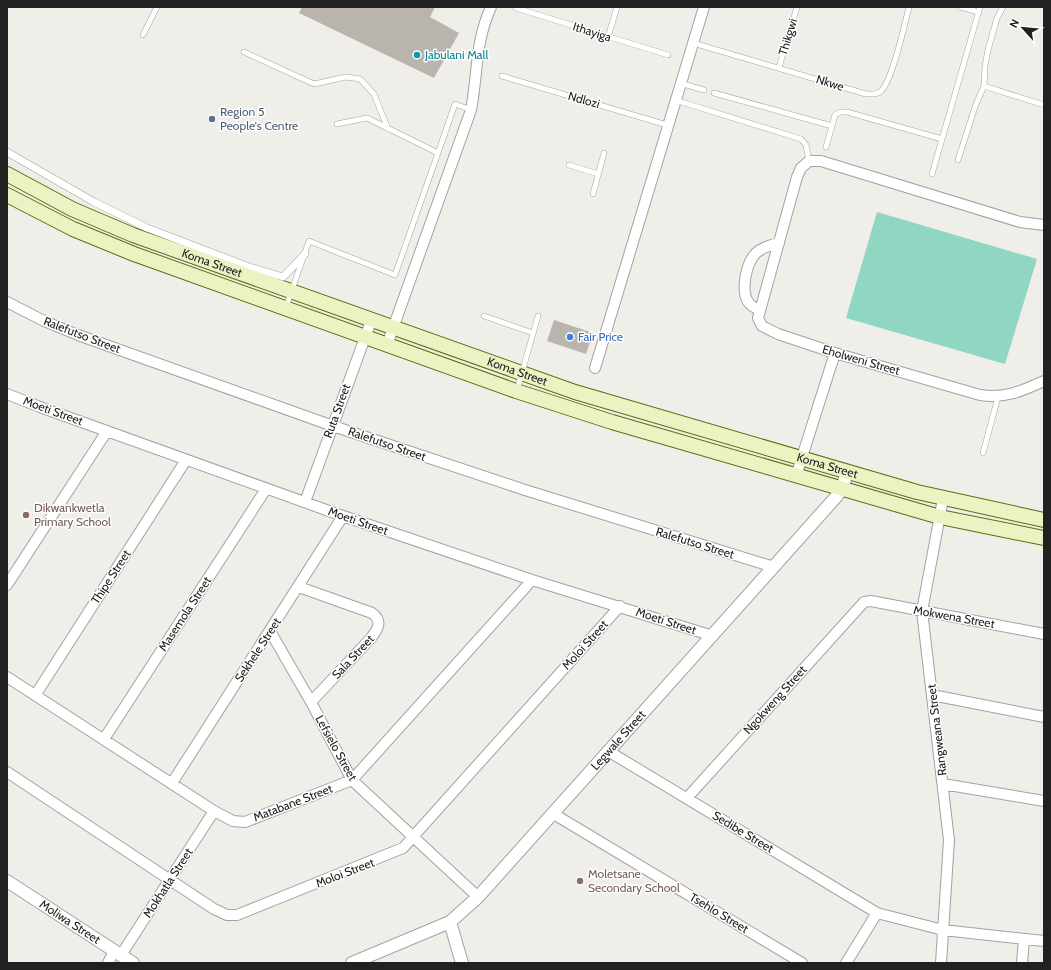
<svg xmlns="http://www.w3.org/2000/svg" width="1051" height="970" font-family="Cabin,sans-serif">
<style>
.pitch{fill:#8fd6c3}
.building{fill:#b9b4ae}
.lines{fill:none;stroke-linecap:round;stroke-linejoin:round}
.service-casing{stroke:#a2a2a2;stroke-width:6}
.pedestrian-casing{stroke:#a2a2a2;stroke-width:8}
.minor-casing{stroke:#a2a2a2;stroke-width:12}
.tertiary-casing{stroke:#a2a2a2;stroke-width:14}
.secondary-casing{stroke:#5a6e11;stroke-width:16}
.service{stroke:#fff;stroke-width:5}
.pedestrian{stroke:#fff;stroke-width:7}
.minor{stroke:#fff;stroke-width:10}
.tertiary{stroke:#fff;stroke-width:12}
.secondary{stroke:#ecf3c3;stroke-width:14}
.culture-dot{fill:#0f9aa8;stroke:#fff;stroke-width:1.5}
.service-dot{fill:#5c6f8a;stroke:#fff;stroke-width:1.5}
.shop-dot{fill:#3f7fe0;stroke:#fff;stroke-width:1.5}
.education-dot{fill:#8d6e63;stroke:#fff;stroke-width:1.5}
.labels{text-anchor:middle;stroke-width:3;stroke-linejoin:round;paint-order:stroke}
.street-label{font-size:12px;fill:#212121;stroke:#fff}
.culture-label{font-size:12px;fill:#0d838f;stroke:#fff;text-anchor:start}
.service-label{font-size:12px;fill:#4e5e75;stroke:#fff;text-anchor:start}
.shop-label{font-size:12px;fill:#366cbe;stroke:#fff;text-anchor:start}
.education-label{font-size:12px;fill:#785e54;stroke:#fff;text-anchor:start}
</style>
<rect width="100%" height="100%" fill="#f0eee8"/>
<!-- pitch -->
<path class="pitch" d="M877 212 1037 259 1005 364 846 318Z"/>
<!-- building -->
<path class="building" d="M302 7H435L430 17 459 33 434 78 299 13Z
M554 320 593 333 586 354 547 341Z"/>
<g class="lines">
<defs>
<path id="service" d="M960 7 979 12
M516 8 668 55
M143 35 157 7
M608 37 617 7
M693 43 866 94C872 94 877 95 881 91 892 82 905 23 909 7
M244 52 314 84 346 77 360 79 374 94 388 129
M779 67 797 7
M502 76 667 125
M680 83 704 90
M984 86 1044 105
M714 93 832 126
M675 100 801 139 806 145 809 161
M826 147 835 115 840 112H847L942 139
M438 153 455 104 471 110
M958 160 976 104 984 86 985 66 988 50 997 18 1003 7
M569 165 598 174
M932 174 980 7
M593 194 604 153
M286 307 309 241 395 275 438 153 367 118 337 124
M484 316 533 333
M517 390 538 316
M983 453 998 397"/>
<path id="pedestrian" d="M7 152 94 202 147 228 249 267 283 277 305 254"/>
<path id="minor" d="M1044 225 1020 222 821 161H809L801 168 797 177 758 318 762 326 778 334 835 353 980 395C1004 399 1022 391 1044 381
M7 302 44 321 78 335 333 426 525 490 774 567
M759 310C756 308 751 306 749 303 740 292 746 263 756 253 763 247 770 245 779 243
M387 345 471 110C478 73 475 42 491 7
M595 368 704 7
M7 394 40 407 343 516 532 580 713 636
M796 476 835 353
M305 502 371 321
M7 585 107 431
M299 587 372 613C383 621 378 629 371 638L311 702
M270 631 311 702 352 780 478 897
M7 677 214 811 233 821 245 822 352 780 532 580
M36 694 186 460
M932 695 1044 717
M104 739 266 489
M608 751 877 913 943 930 1044 941
M7 772 214 909 227 915H237L403 848 620 606
M172 783 343 516
M943 784 1044 801
M687 798 864 602 871 601 1044 634
M552 813 802 963
M121 955 214 811
M108 963 114 951
M846 963 877 913
M941 963 949 840 922 611 943 499
M1022 963 1024 939"/>
<g id="tertiary">
<path id="s1" d="M7 881 133 963"/>
<path d="M450 922 462 963"/>
<path id="s2" d="M352 963 450 922 478 897 836 497 842 489 847 472"/>
</g>
<g id="secondary">
<path id="s3" d="M7 174 72 209 133 235 575 392 917 492 1044 520"/>
<path d="M7 195 73 229 134 254 516 391 612 422 940 517 1044 538"/>
</g>
</defs>
<!-- service casing -->
<use href="#service" class="service-casing"/>
<!-- pedestrian casing -->
<use href="#pedestrian" class="pedestrian-casing"/>
<!-- minor casing -->
<use href="#minor" class="minor-casing"/>
<!-- tertiary casing -->
<use href="#tertiary" class="tertiary-casing"/>
<!-- secondary casing -->
<use href="#secondary" class="secondary-casing"/>
<!-- service -->
<use href="#service" class="service"/>
<!-- pedestrian -->
<use href="#pedestrian" class="pedestrian"/>
<!-- minor -->
<use href="#minor" class="minor"/>
<!-- tertiary -->
<use href="#tertiary" class="tertiary"/>
<!-- secondary -->
<use href="#secondary" class="secondary"/>
</g>
<!-- markers -->
<circle class="culture-dot" cx="417" cy="55" r="4"/>
<circle class="service-dot" cx="212" cy="119" r="4"/>
<circle class="shop-dot" cx="570" cy="337" r="4"/>
<g class="education-dot">
<circle cx="26" cy="515" r="4"/>
<circle cx="580" cy="881" r="4"/>
</g>
<g class="labels">
<!-- street labels -->
<g class="street-label">
<text transform="translate(592 32) rotate(17)" y="4">Ithayiga</text>
<text transform="translate(788 37) rotate(-73)" y="4">Thikgwi</text>
<text transform="translate(830 83) rotate(17)" y="4">Nkwe</text>
<text transform="translate(584 100) rotate(16)" y="4">Ndlozi</text>
<text dy="4" stroke="none"><textPath href="#s3" startOffset="224">Koma Street</textPath></text>
<text transform="translate(82 335) rotate(21)" y="4">Ralefutso Street</text>
<text transform="translate(861 360) rotate(16)" y="4">Eholweni Street</text>
<text dy="4" stroke="none"><textPath href="#s3" startOffset="548">Koma Street</textPath></text>
<text transform="translate(53 411) rotate(20)" y="4">Moeti Street</text>
<text transform="translate(337 411) rotate(-70)" y="4">Ruta Street</text>
<text transform="translate(387 444) rotate(19)" y="4">Ralefutso Street</text>
<text dy="4" stroke="none"><textPath href="#s3" startOffset="872">Koma Street</textPath></text>
<text transform="translate(358 521) rotate(19)" y="4">Moeti Street</text>
<text transform="translate(695 543) rotate(17)" y="4">Ralefutso Street</text>
<text transform="translate(111 577) rotate(-57)" y="4">Thipe Street</text>
<text transform="translate(185 614) rotate(-57)" y="4">Masemola Street</text>
<text transform="translate(954 617) rotate(10)" y="4">Mokwena Street</text>
<text transform="translate(666 621) rotate(18)" y="4">Moeti Street</text>
<text transform="translate(585 645) rotate(-48)" y="4">Moloi Street</text>
<text transform="translate(258 650) rotate(-57)" y="4">Sekhele Street</text>
<text transform="translate(353 657) rotate(-47)" y="4">Sala Street</text>
<text transform="translate(775 700) rotate(-48)" y="4">Ngokweng Street</text>
<text transform="translate(937 730) rotate(-97)" y="4">Rangweana Street</text>
<text dy="4" stroke="none"><textPath href="#s2" startOffset="354">Legwale Street</textPath></text>
<text transform="translate(336 748) rotate(61)" y="4">Lefsielo Street</text>
<text transform="translate(293 803) rotate(-21)" y="4">Matabane Street</text>
<text transform="translate(743 832) rotate(31)" y="4">Sedibe Street</text>
<text transform="translate(345 873) rotate(-21)" y="4">Moloi Street</text>
<text transform="translate(168 883) rotate(-57)" y="4">Mokhatla Street</text>
<text transform="translate(719 913) rotate(31)" y="4">Tsehlo Street</text>
<text dy="4" stroke="none"><textPath href="#s1" startOffset="75">Moliwa Street</textPath></text>
</g>
<!-- culture labels -->
<g class="culture-label">
<text x="425" y="59">Jabulani Mall</text>
</g>
<!-- service labels -->
<g class="service-label">
<text x="220" y="116">Region 5<tspan x="220" dy="14">People's Centre</tspan></text>
</g>
<!-- shop labels -->
<g class="shop-label">
<text x="578" y="341">Fair Price</text>
</g>
<!-- education labels -->
<g class="education-label">
<text x="34" y="512">Dikwankwetla<tspan x="34" dy="14">Primary School</tspan></text>
<text x="588" y="878">Moletsane<tspan x="588" dy="14">Secondary School</tspan></text>
</g>
</g>
<!-- border -->
<rect width="1051" height="970" fill="none" stroke="#212121" stroke-width="16"/>
<!-- north arrow -->
<g transform="translate(1023 28) rotate(297)" stroke="#ffffff" stroke-width="3" paint-order="stroke">
<path d="M0-3L7 15L0 10L-7 15Z" fill="#212121"/>
<text y="-6" font-size="11" font-weight="bold" text-anchor="middle" fill="#212121">N</text>
</g>
</svg>
